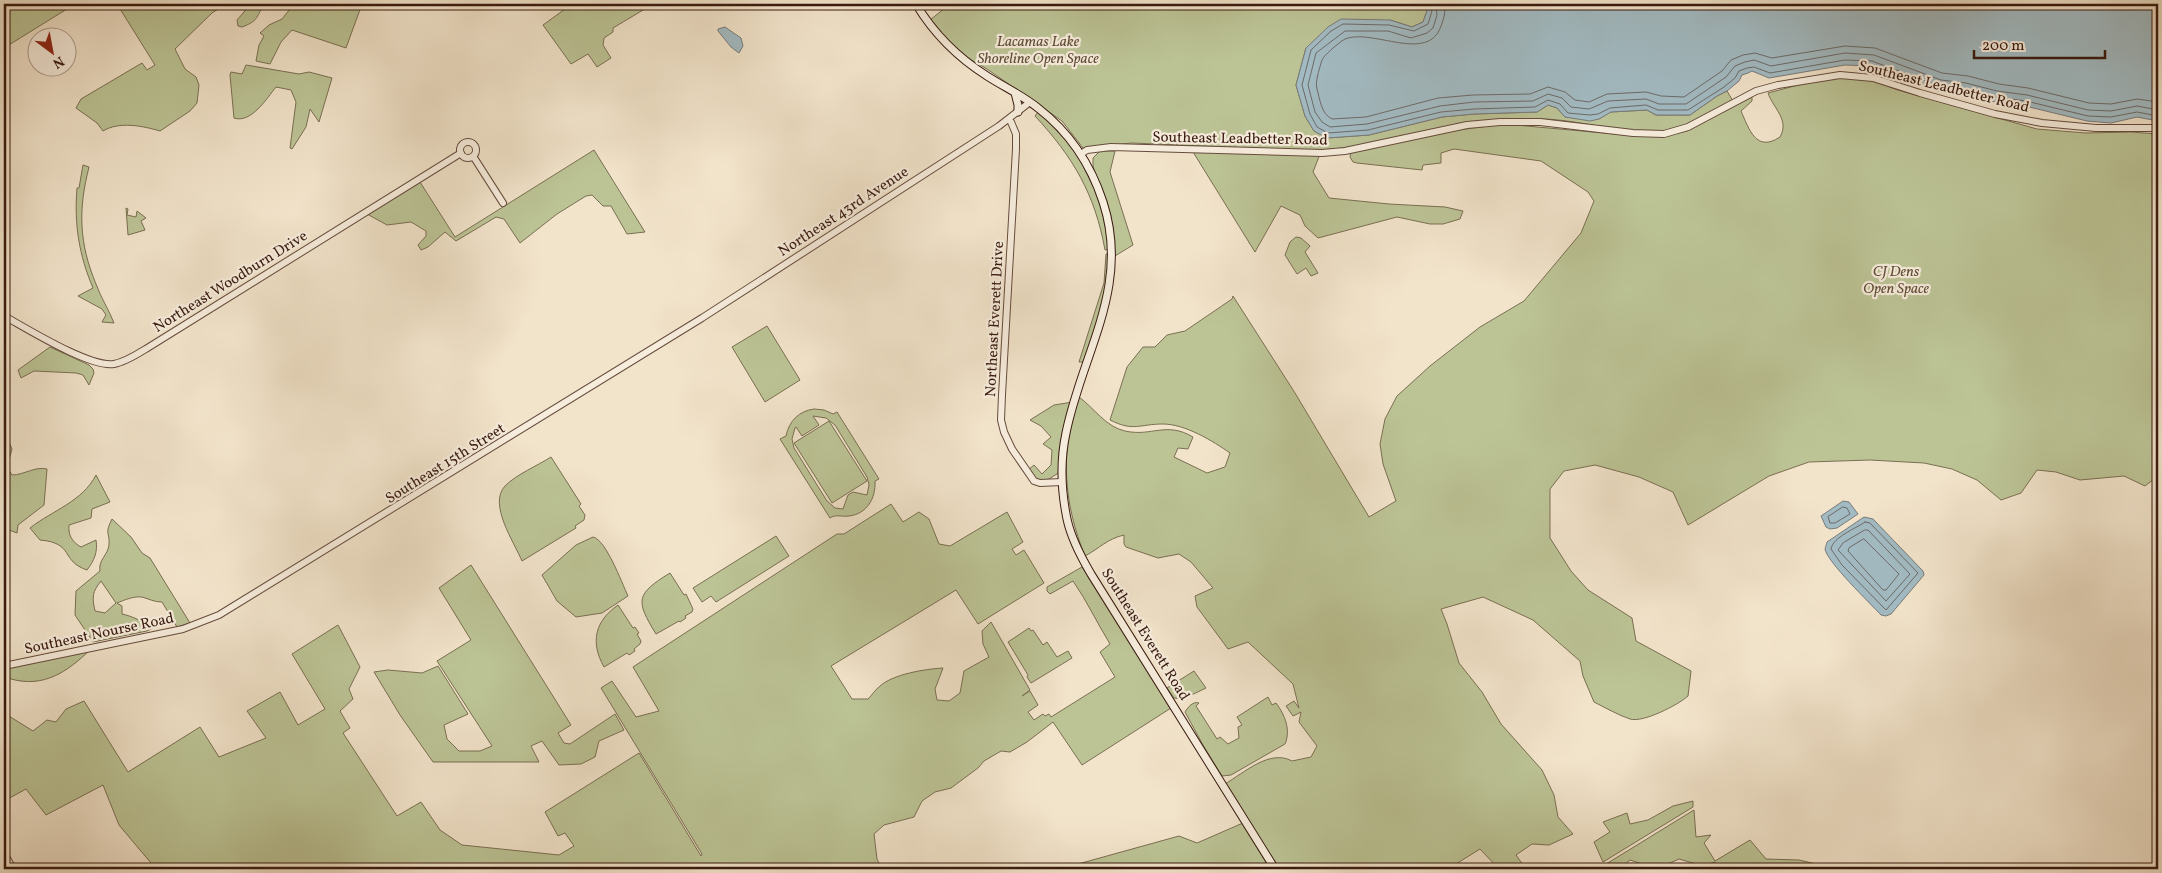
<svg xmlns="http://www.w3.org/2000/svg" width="2162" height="873" font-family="Vollkorn,serif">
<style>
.green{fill:#bcc496;stroke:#7a6f52;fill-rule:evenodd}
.water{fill:#a2bbc3;stroke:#787b7b}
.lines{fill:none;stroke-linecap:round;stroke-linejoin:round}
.shore{stroke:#6d6a69;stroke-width:1}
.tertiary-casing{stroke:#664c3e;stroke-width:8}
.secondary-casing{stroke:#381a0f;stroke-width:9}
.tertiary{stroke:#f7eddd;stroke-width:6}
.secondary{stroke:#f7eddd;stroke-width:7}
.labels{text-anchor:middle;stroke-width:4.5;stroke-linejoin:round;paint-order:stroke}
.park-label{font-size:15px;font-style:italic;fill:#604d38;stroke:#f7eddd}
.street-label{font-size:15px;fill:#381a0f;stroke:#f7eddd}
</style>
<rect width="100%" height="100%" fill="#f2e4cb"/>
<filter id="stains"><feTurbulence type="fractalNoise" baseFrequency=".004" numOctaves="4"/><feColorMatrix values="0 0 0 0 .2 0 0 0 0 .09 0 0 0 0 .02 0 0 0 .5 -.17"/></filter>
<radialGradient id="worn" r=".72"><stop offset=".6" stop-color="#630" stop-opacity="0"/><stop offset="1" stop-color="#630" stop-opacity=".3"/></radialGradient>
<!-- green -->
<path class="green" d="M4 4H75L4 48Z
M117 4H226L212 13 175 49 185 69 196 77 199 85 197 103 190 111 160 131C143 126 119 121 103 131L97 123 76 108 81 99 142 63 147 70 155 65Z
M248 4H264C256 18 258 21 242 27L238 26 237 20 244 12Z
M294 4H362L346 48 292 30 281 42 270 64 256 61 259 45 264 36 260 33 269 25 282 19Z
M572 4H653L613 28V32L604 38 603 45 611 58 597 67 588 54 571 64 543 25Z
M950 4H1422L1427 11 1423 22 1412 27 1390 20 1306 48 1296 85 1305 116 1314 131 1327 138 1369 135 1442 117 1474 114 1537 112 1548 105 1557 108 1565 117 1599 119 1610 112 1647 110 1656 115H1690L1717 96 1727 91 1733 101C1713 111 1693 126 1671 130 1634 137 1582 120 1544 119 1467 115 1395 146 1319 150 1304 151 1289 152 1274 149L1132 143 1083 148 1062 121 987 69 964 56 946 41 930 20Z
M246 65 299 74 309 72 332 78 319 122 310 109 306 127 292 149 290 148 296 102 291 90 276 87C267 98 251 124 234 118L230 75 231 72 242 74Z
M1847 77 1867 79 1898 90 2037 129 2086 133 2131 132 2158 134V476L2145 486 2124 476 2080 480 2056 472 2037 470 2021 493 2001 500 1977 480 1952 469 1924 463 1870 460 1809 462 1769 476 1688 525 1673 492 1639 477 1595 465 1564 471 1550 489V538L1571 571 1588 590 1632 618 1636 641 1691 671 1688 696C1678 705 1643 723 1630 719 1618 715 1606 708 1594 702L1583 676 1580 661 1533 620 1483 597 1441 609 1447 624 1459 663 1482 692 1501 724 1542 770 1554 795 1558 817 1573 834 1549 845 1532 844 1516 855 1526 869H1499L1480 849 1448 869H1278L1225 784C1245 772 1270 749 1292 761L1311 757 1317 746 1299 722 1301 712 1293 716 1286 706 1294 701 1299 708 1293 684 1248 642 1228 649 1197 607 1195 596 1213 588 1191 562 1179 554 1158 558 1126 547 1124 544V535C1107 539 1100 548 1085 556 1064 505 1059 450 1079 397 1094 408 1106 427 1125 431 1152 437 1166 421 1193 437L1188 449 1178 448 1174 457 1207 473 1225 467 1230 453C1213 441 1185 424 1163 424 1139 424 1134 432 1110 420L1127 367 1143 347H1155L1167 335 1185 331 1232 299 1233 296 1295 393 1369 517 1396 501 1383 464 1380 444 1385 419 1397 396 1430 366 1480 327 1524 301 1581 233 1594 201 1588 192 1541 161 1454 149 1441 153V163L1423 165 1422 170 1357 163 1353 162 1350 157 1351 151 1442 132 1504 124 1626 135 1679 133 1687 131 1752 97V101L1741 111C1749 129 1756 153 1780 137 1790 120 1773 108 1768 93L1817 80Z
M1038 112 1068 141 1079 158 1101 202 1110 249 1105 250C1095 194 1073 157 1035 116Z
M594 150 645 232 627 234 611 206H603L592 195 586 196 557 214 520 243 504 219 496 217 456 241 445 232 428 247 421 250 418 245 426 236V231L411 222 387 225 367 214 420 182 455 237Z
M1100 151H1115L1110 172 1133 245 1115 256 1111 227 1093 166V158Z
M1193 152 1320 154 1313 172 1329 198 1389 204 1445 207 1463 211 1460 219 1443 224H1430L1397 217 1318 238 1305 226 1300 215 1281 206 1255 252Z
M83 165 89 167C78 210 79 243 96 284 101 298 109 310 114 323L102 322 106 315 102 309 78 296 93 288C79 255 74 224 77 188H79Z
M126 208 128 209 127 215 136 217 137 211 146 218 141 221 145 230 128 235Z
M1296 237 1301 238 1310 246 1305 252 1318 273 1311 276 1306 268 1297 274 1285 255 1290 242Z
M1110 253 1109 286 1085 362H1079L1104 283 1106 254Z
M767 326 800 380 765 402 732 347Z
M50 347 89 365 93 369 94 373 89 385 83 375 76 373 34 371 21 378 18 370Z
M1073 402 1060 472 1049 479 1039 481 1028 470 1034 465 1042 474 1051 465 1052 450 1043 444 1051 437 1041 426 1030 420 1054 405Z
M814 409 824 410 833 414 837 412 879 479 875 481C876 498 867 514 849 516 841 517 836 514 830 518L780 439 786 436C789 421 799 411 814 409ZM813 416 826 418 835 425 867 477 869 485 867 495 853 492 848 495 843 509 835 508 827 501 794 448 792 439 795 428 796 427 802 436 819 425Z
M829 421 867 481 832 503 794 443Z
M9 442 12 449 7 467 12 475C24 475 35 466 47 469L44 505 18 525 17 533 4 528V446Z
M551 457 581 504 579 506 585 515 584 520 575 526 576 528 522 561C514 542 488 504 505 486 517 474 537 466 551 457Z
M96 475 110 502 92 509 91 518 69 525C68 535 72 542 81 547L96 540C98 552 94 561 87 570 60 561 75 543 40 540L30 528C53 510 82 502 96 475Z
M891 504 903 522 919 512 929 519 939 544 950 546 1007 512 1023 542 1012 549 1016 555 1024 550 1044 583 978 624 956 590 831 666 852 699H868C872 695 875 690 879 687 892 674 926 669 943 668L935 689 937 700 949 701 960 693 964 671 989 657 983 644 982 631 991 622 1030 690 1022 696 1030 691 1038 705 1028 712 1034 720 1043 714 1045 716 1049 714 1051 717 1115 677 1100 652 1110 644C1097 623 1087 601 1073 581L1050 594 1047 591V587L1082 567 1171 708 1082 765 1053 722 1027 742 1010 752 1001 751 984 761 978 768 951 788 935 792 922 801 914 817 884 825 874 834 877 859 882 869H357L355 867 352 869H156L119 825 103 785 46 815 26 789 4 801V713L33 731 47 720 56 722 66 709 84 701 128 772 200 727 219 757 266 738 247 711 280 692 298 725 325 709 292 654 338 625 360 667 349 689 353 699 340 711 350 728 343 733 397 816 421 802 440 830 462 845 559 855 574 846 565 833 558 836 545 812 639 753 701 856 702 854 601 688 612 681 636 717 659 711 633 667 837 534H844Z
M112 519 131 537 142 553 150 558 190 623 177 627 162 602C154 602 149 599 142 597 134 596 124 600 117 603L122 606V614C132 616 144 622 153 628L147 631 93 642 75 615 76 591 100 571C98 560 108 555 109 545 110 531 104 535 112 519ZM101 581 116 603 105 613 95 611C92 597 92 592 101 581Z
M776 536 789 556 716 602 711 596 702 602 693 588Z
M593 537C606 540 621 581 628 596L602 613 576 617 557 601 542 575 576 545Z
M471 565 571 725 558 733 564 743 570 744 615 714 624 730 599 741 595 757 581 764 559 765 542 741 531 746 539 762H433L400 715 374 672 388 670 422 673 438 666 468 714 444 725 447 739 459 751H480L492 746 437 661 471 640 439 588Z
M670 573 684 595 686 594 693 609 692 612 685 616 686 618 680 622 679 621 656 634C635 600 636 594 670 573Z
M618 605 633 628 635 627 639 633 637 634 641 641 640 644 634 649 635 651 629 655 627 653 604 667C590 642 595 621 618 605Z
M1029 628 1031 631 1033 630 1043 645 1047 642 1057 657 1068 651 1072 658 1031 683 1027 677 1028 675 1008 642Z
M90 650C67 672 44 688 11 679L4 669Z
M1194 671 1206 688 1183 699 1174 698 1167 688Z
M1268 697 1272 705 1276 703C1285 715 1291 730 1285 744L1231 775 1222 776 1203 745 1185 712C1188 707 1193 701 1199 703L1196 706 1217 739 1220 737 1228 744 1239 738 1238 727 1242 725 1237 717Z
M1693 801V807L1603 862 1594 842 1610 832 1603 822 1627 813 1630 824 1648 820 1673 806Z
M1694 810 1696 837 1711 835 1704 843 1715 861 1750 840 1766 859 1799 860 1837 869H1719L1715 862 1703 866 1679 859 1657 869 1630 860 1624 865 1625 869H1598Z
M1243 823 1272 869H1060L1179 836 1197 843Z"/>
<!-- water -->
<path class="water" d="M1422 4H2158V121L2137 117 2111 123 2087 121 2025 106 1995 102 1964 94 1938 91 1871 66 1845 65 1769 78 1752 71 1748 73 1742 75 1739 81 1727 91 1717 96 1690 115H1656L1647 110 1611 112 1599 119 1590 121 1565 117 1557 108 1548 105 1537 112 1474 114 1442 117 1369 135 1327 138 1314 131 1305 116 1296 85 1306 48 1328 27 1341 19 1390 20 1412 27 1423 22 1427 11Z
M725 27 741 38 743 46 739 53 731 47 718 31V29Z
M1843 501 1849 502 1858 514 1837 528 1830 529 1826 527 1821 516Z
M1864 517 1873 519 1923 571 1924 575 1891 614 1886 616 1881 615C1871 604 1827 562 1825 549 1825 549 1827 542 1827 542Z"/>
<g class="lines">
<!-- shore -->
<path class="shore" d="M1428 4 1432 11 1428 24 1414 31 1389 25 1343 24 1331 31 1311 50 1302 85 1310 114 1317 127 1328 133 1368 130 1441 112 1474 109 1535 107 1548 100 1560 104 1568 113 1590 115 1598 114 1610 108 1646 105 1658 110H1688L1724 87 1735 78 1739 71 1747 68 1754 67 1770 73 1845 60 1872 61 1939 86 1965 89 1996 97 2026 101 2088 116 2111 117 2137 112 2158 116
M1436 4 1437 15 1433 28 1427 33 1411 38 1388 31H1345L1316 53 1308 85 1315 112 1322 122 1330 127 1367 124 1440 106 1474 102 1533 101 1548 94 1562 98 1571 107 1589 109 1608 101 1646 99 1659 104H1686L1726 77 1735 66 1745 62 1754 60 1771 66 1845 53 1874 55 1941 80 1966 83 1997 91 2027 95 2088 110 2111 111 2137 106 2158 110
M1444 4C1446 12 1444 18 1441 26 1428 64 1373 28 1345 39 1341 41 1337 45 1333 48 1328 53 1323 56 1321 63 1319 71 1315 81 1317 89 1320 99 1321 114 1332 119L1366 117 1438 98 1473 95 1530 94 1548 87 1565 92 1575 100 1589 102 1607 94 1646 92 1661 96 1684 97 1722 71 1731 60 1743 55 1755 53 1772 58 1845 46 1875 48 1942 73 1968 76 1999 84 2028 88 2089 103 2111 104 2137 99 2158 102
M1843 507 1847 508 1850 514 1835 523H1830L1828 517Z
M1865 522 1870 523 1918 573 1886 610 1842 565 1831 549C1833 537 1855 529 1865 522Z
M1865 530H1868L1910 574 1886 601 1838 550 1843 543Z
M1864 539 1899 574 1886 590H1883L1848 551 1849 548Z"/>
<defs>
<path id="tertiary" d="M1011 122 1016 134V149L1002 395 1001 420 1004 432 1012 449 1034 481 1040 483 1062 482
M460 150a8 8 0 1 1 16 0a8 8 0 1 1-16 0Z
M1081 154 1087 150 1111 147 1322 153 1345 151 1467 125 1500 122H1540L1633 133 1664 134 1688 127 1756 91 1778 85 1840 75 1873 78 1920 93 1995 114 2042 123 2096 128H2158
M473 156 503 203
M4 316C26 328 90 368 114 364 126 362 139 353 149 347L461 153
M4 666 183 629 219 615 702 318 999 126 1030 102
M4 853 13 869"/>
<path id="secondary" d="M916 4C934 34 957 57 987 76 1004 87 1022 95 1038 108 1069 132 1091 165 1103 202 1131 287 1082 353 1066 433 1060 461 1061 490 1067 519 1071 538 1081 557 1091 574L1275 869
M1015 93 1018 105V112"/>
</defs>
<!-- tertiary casing -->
<use href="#tertiary" class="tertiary-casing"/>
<!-- secondary casing -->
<use href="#secondary" class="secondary-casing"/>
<!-- tertiary -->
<use href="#tertiary" class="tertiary"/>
<!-- secondary -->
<use href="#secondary" class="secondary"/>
</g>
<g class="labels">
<!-- park labels -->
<g class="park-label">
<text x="1038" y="46">Lacamas Lake<tspan x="1038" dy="17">Shoreline Open Space</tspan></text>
<text x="1896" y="276">CJ Dens<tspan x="1896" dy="17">Open Space</tspan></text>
</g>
<!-- street labels -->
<g class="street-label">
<text transform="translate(1944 86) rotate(14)" y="5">Southeast Leadbetter Road</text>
<text transform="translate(1240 138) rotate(1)" y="5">Southeast Leadbetter Road</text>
<text transform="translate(843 211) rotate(-33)" y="5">Northeast 43rd Avenue</text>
<text transform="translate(230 281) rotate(-32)" y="5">Northeast Woodburn Drive</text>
<text transform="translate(994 319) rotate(-87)" y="5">Northeast Everett Drive</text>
<text transform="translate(445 463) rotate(-32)" y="5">Southeast 15th Street</text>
<text transform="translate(99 633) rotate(-12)" y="5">Southeast Nourse Road</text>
<text transform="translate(1146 634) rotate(58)" y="5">Southeast Everett Road</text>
</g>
</g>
<!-- margin -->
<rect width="2162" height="873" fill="none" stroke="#f2e4cb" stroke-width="20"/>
<rect x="5" y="5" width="2152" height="863" fill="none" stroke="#381a0f" stroke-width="2.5"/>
<rect x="10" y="10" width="2142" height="853" fill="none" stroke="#381a0f"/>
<!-- north arrow -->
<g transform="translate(52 52) rotate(148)"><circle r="24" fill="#f7eddd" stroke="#ab998b"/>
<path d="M0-4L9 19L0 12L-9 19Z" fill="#8f2418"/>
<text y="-8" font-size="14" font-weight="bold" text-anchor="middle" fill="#381a0f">N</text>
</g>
<!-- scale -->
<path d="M1974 50v8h131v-8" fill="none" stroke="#381a0f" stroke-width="2.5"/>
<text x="1982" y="50" font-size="15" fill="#381a0f" stroke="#f7eddd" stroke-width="4" paint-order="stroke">200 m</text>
<rect width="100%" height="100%" filter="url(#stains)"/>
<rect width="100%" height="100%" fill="url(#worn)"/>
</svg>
